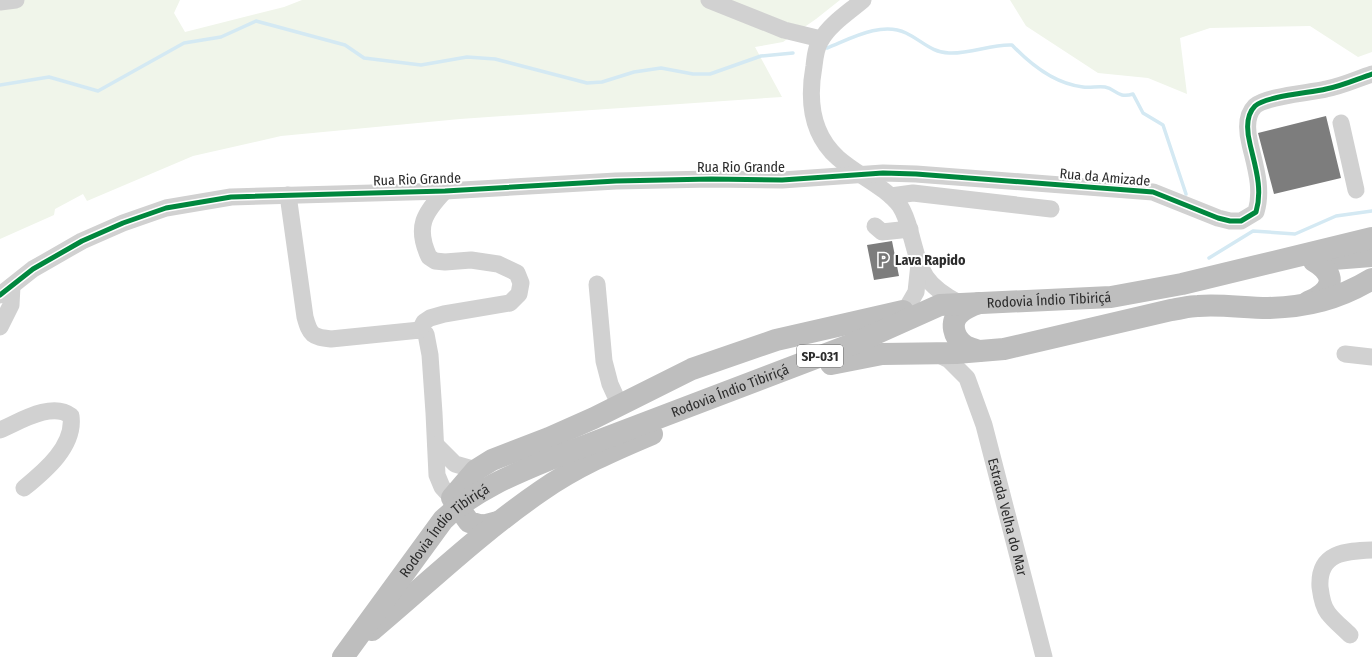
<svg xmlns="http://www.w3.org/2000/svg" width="1372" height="657" font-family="'Fira Sans Condensed',sans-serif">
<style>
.green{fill:#f0f5ea}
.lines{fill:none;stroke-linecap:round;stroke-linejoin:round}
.stream{stroke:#d4e9f3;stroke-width:3.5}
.building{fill:#7d7d7d}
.minor{stroke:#d1d1d1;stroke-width:17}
.highway{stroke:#bebebe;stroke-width:22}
.cycleway-casing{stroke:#fff;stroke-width:8}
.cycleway{stroke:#00873e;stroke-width:5}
.labels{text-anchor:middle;stroke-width:4;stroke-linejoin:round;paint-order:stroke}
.shield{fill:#fff;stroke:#6b6b6b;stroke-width:1}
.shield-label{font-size:13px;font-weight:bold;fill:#2c2c2c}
.street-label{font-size:14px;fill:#2c2c2c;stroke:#fff}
.poi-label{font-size:14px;font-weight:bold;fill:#2c2c2c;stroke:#fff;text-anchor:start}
</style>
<rect width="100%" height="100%" fill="#fff"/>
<!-- green -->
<path class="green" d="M0 0H180L174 13 185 32 284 7 302 0H840L816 19 783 42 755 47 782 97 460 119 281 136 193 156 87 201 83 194 55 209 54 215 0 239Z
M1010 0H1372V52L1358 57 1310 26 1210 28 1180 38 1187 94 1148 78 1098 73 1026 26Z"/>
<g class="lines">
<!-- stream -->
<path class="stream" d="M827 48C850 39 881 21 906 33 921 40 932 53 949 53 971 54 991 44 1012 45 1031 65 1055 84 1083 87 1090 88 1098 86 1105 87 1116 89 1118 99 1133 94L1143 113 1163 125 1186 194
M0 85 49 77 98 91 184 43 221 37 256 21 345 45 364 58 421 65 467 57 495 59 587 83 602 82 634 72 661 68 693 74H710L761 56 793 53
M1209 258 1253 231 1295 234 1336 216 1372 211"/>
</g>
<!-- building -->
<path class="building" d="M1326 116 1341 178 1274 194 1258 133Z
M892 241 899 276 874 280 867 245Z"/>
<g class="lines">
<!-- minor -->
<g class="minor">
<path d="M709 0 784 30 821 39"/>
<path d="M863 0C849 12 830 24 821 40 816 47 815 57 814 66 808 99 811 134 838 158 857 175 886 187 900 206 906 215 908 224 911 235 921 272 923 284 959 303"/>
<path d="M0 2 16 0"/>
<path d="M1341 123 1356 190"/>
<path d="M288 195 305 317C310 335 312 337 331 339L420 330 426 334 430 355 434 413 437 475 442 487 452 498"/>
<path d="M891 196 913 193 1051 209"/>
<path d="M875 226 882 232 910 229"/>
<path d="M597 284 604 361 610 384 620 406"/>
<path d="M0 295 33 269 82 241 123 223 166 208 231 197 445 191 616 181 711 179 782 180 883 173 916 174 1153 192 1218 218 1230 221H1241L1256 212C1263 189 1255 166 1250 144 1247 132 1245 116 1255 106 1266 96 1310 93 1326 89 1342 86 1357 79 1372 74"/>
<path d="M905 311 916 292 919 264"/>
<path d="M0 327 11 305 12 286"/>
<path d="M420 330 424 322 430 318 444 314 510 303 519 294 521 283 517 273 498 264 471 260 445 262 435 261 429 257C415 227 424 213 445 191"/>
<path id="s1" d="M935 353 949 360 967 378 984 425 1044 657"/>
<path d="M1345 354 1372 357"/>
<path d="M0 430C19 422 52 401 71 416 75 446 45 471 24 488"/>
<path d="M436 445 455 464 476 470"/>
<path d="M1350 635C1343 628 1334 621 1328 613 1323 607 1321 595 1320 587 1318 552 1346 551 1372 550"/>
</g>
<!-- highway -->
<g class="highway">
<path d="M1333 259 1372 256"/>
<path d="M1308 302C1332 292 1339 276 1314 261"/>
<path d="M979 351C974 349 968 348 964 345 954 338 949 322 960 313 965 308 973 305 979 303"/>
<path d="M831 364 882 354 956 353 1004 349 1171 310C1180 309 1189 306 1198 306 1221 304 1245 308 1268 308 1307 307 1339 299 1372 279"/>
<path d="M498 522 483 526 469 522 452 498 476 470 492 460 549 438 594 418 692 369 776 340 903 311"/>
<path d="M372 630C428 583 481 532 541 491 575 467 614 450 652 434"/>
<path id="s2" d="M343 657 443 520C474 490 514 474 553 458L855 343 940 305 1111 297 1182 284 1372 238"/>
</g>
<defs>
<path id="cycleway" d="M0 295 33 269 82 241 123 223 166 208 231 197 445 191 616 181 711 179 782 180 883 173 916 174 1153 192 1218 218 1230 221H1241L1256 212C1263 189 1255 166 1250 144 1247 132 1245 116 1255 106 1266 96 1310 93 1326 89 1342 86 1357 79 1372 74"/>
</defs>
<!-- cycleway casing -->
<use href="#cycleway" class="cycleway-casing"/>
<!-- cycleway -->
<use href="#cycleway" class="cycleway"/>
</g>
<!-- icons -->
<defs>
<symbol id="parking-bare" viewBox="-9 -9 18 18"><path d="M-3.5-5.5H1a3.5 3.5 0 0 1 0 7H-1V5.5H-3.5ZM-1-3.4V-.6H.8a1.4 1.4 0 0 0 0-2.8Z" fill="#767676" stroke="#fff" stroke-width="2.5" paint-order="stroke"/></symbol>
</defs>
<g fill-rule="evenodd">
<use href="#parking-bare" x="872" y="249" width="22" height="22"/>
</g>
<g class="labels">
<!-- shield labels -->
<rect class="shield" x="797" y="345" width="46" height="22" rx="3"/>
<g class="shield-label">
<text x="820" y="361">SP-031</text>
</g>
<!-- street labels -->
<g class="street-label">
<text x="741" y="172">Rua Rio Grande</text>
<text transform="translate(1105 177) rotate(5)" y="5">Rua da Amizade</text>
<text transform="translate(417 179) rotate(-2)" y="5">Rua Rio Grande</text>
<text dy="5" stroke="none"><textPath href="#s2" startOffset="822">Rodovia Índio Tibiriçá</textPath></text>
<text dy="5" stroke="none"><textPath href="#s2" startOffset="486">Rodovia Índio Tibiriçá</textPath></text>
<text dy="5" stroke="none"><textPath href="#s1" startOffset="186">Estrada Velha do Mar</textPath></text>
<text dy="5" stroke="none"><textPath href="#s2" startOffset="163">Rodovia Índio Tibiriçá</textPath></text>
</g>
<!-- poi labels -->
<g class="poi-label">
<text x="895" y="265">Lava Rapido</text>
</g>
</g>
</svg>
